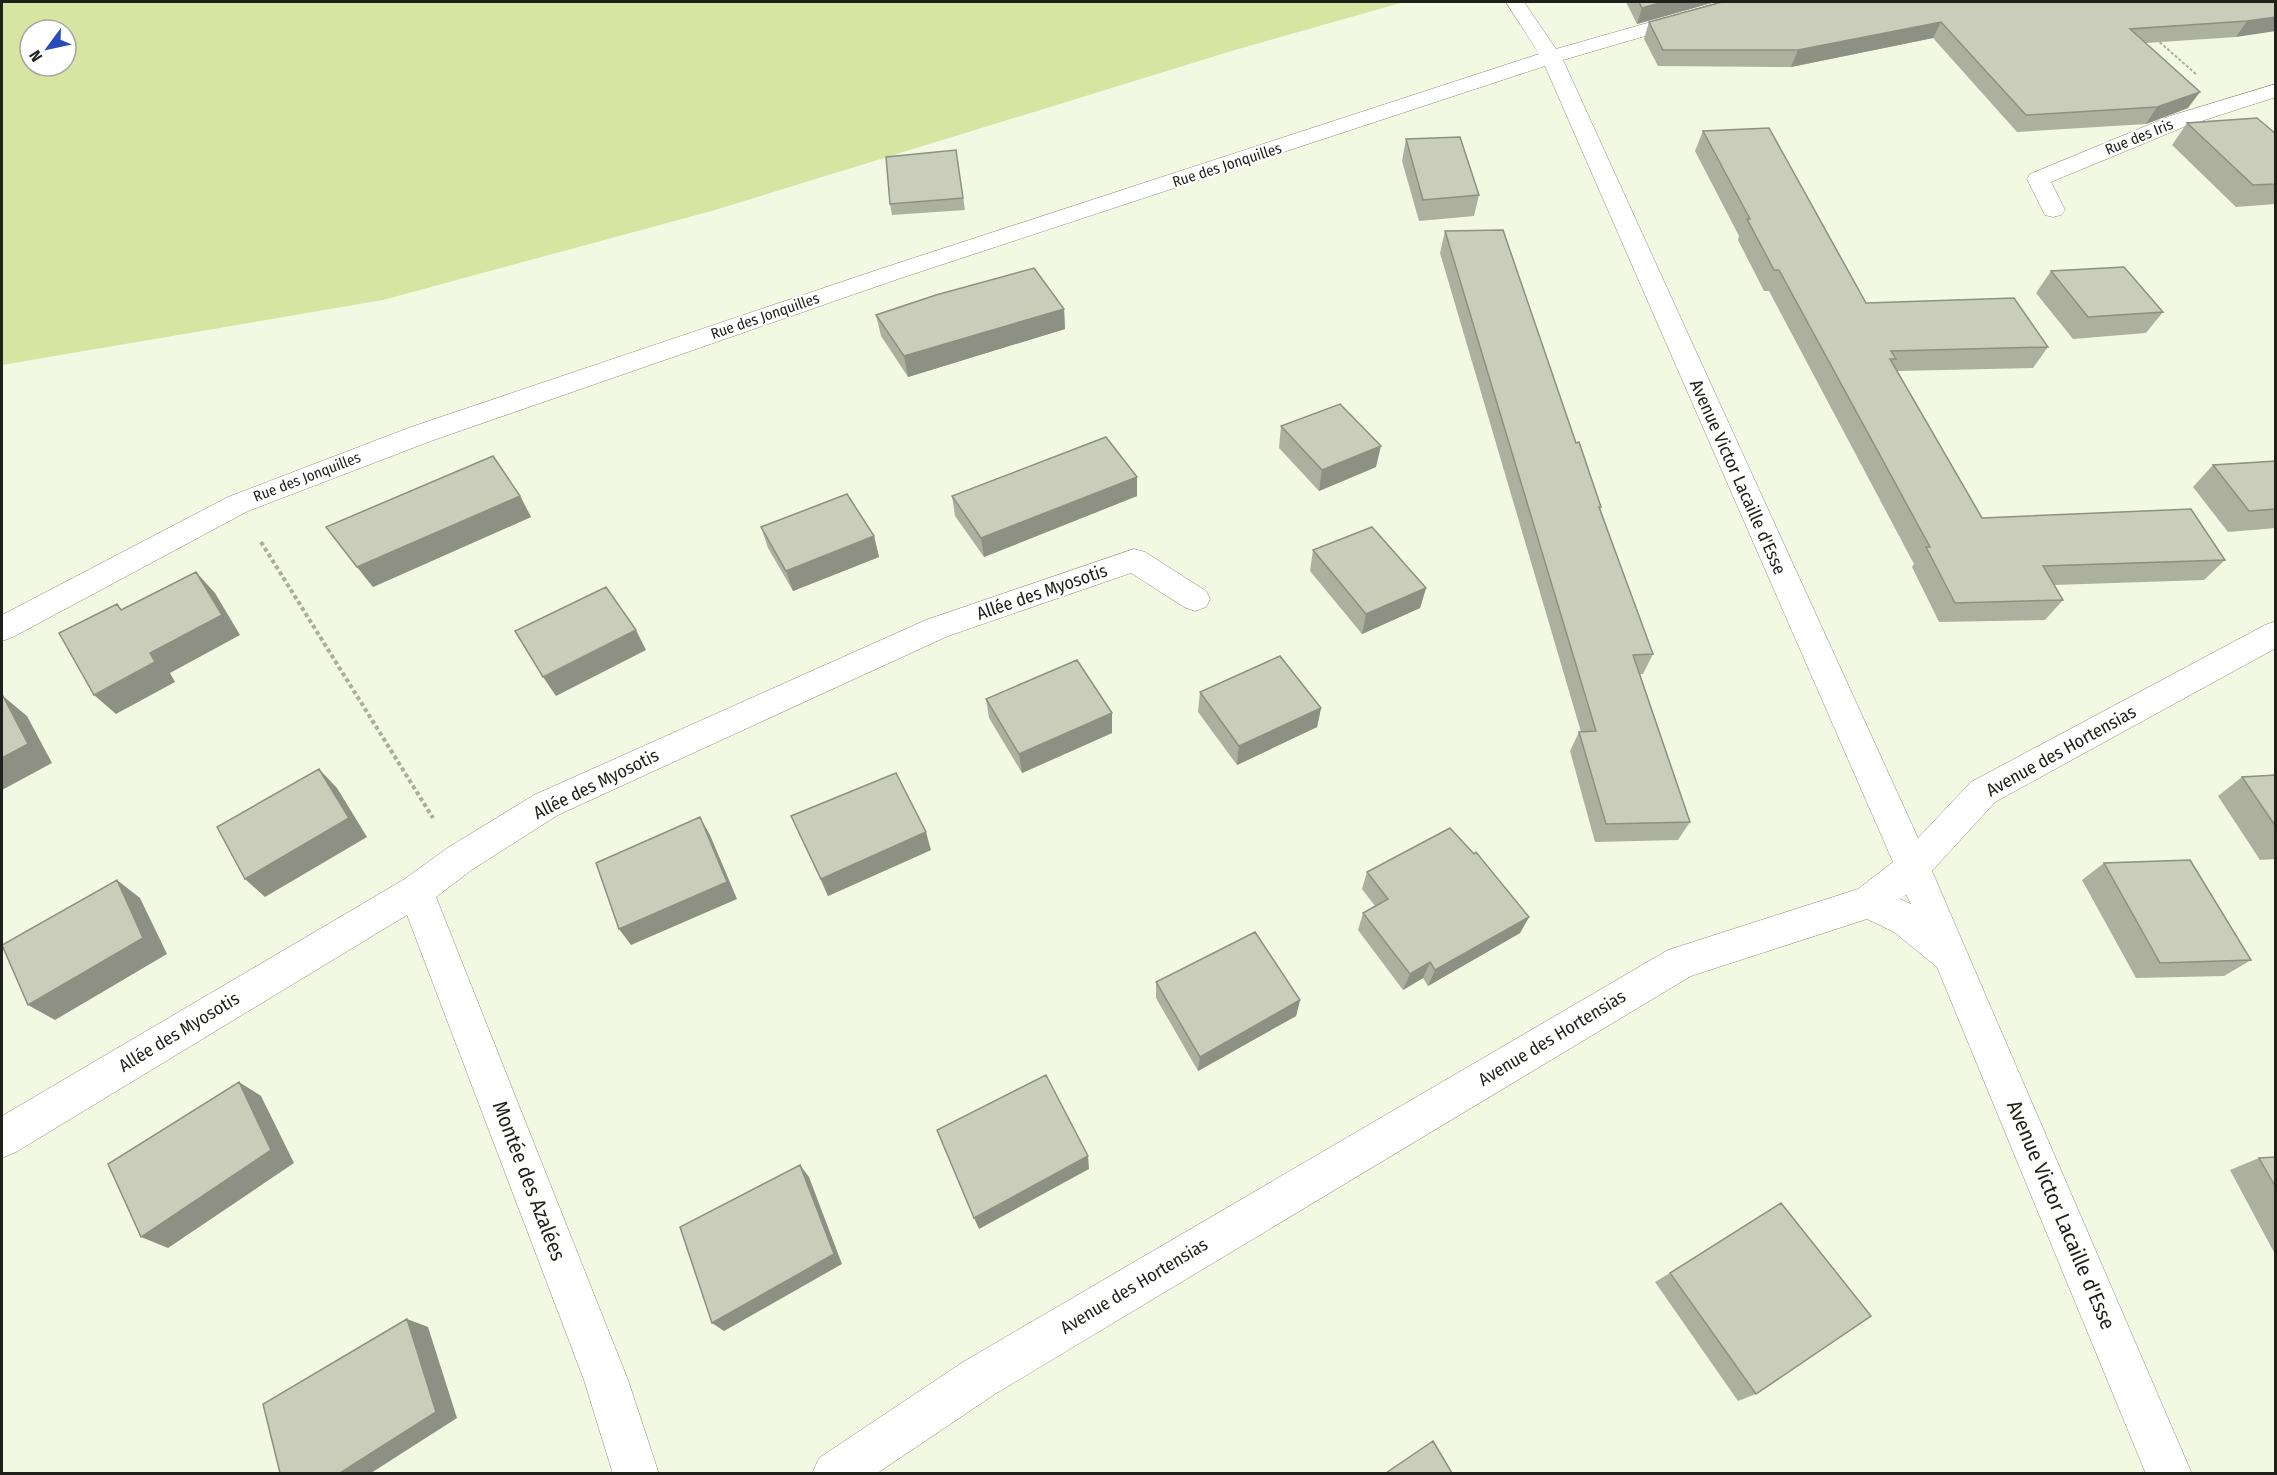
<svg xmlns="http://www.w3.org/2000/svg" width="2277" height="1475" font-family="'Fira Sans Condensed',sans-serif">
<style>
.green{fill:#d7e4a2;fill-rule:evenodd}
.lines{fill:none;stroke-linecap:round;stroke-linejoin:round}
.minor-casing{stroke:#8c907d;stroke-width:1}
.path-far1{stroke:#a9ad9d;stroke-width:2;stroke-dasharray:3 2;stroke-linecap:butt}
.path{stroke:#a9ad9d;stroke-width:4;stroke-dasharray:4 3;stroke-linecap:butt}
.minor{fill:#fff;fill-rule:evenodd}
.wall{fill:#adb09f}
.shaded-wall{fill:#8d9082}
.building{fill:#c9cdb9;stroke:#8d9082;stroke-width:1.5}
.labels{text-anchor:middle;stroke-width:4.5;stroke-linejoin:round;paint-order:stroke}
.far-street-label{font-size:15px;fill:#1e2019;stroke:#fff}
.street-label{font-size:18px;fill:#1e2019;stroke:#fff}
.near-street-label{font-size:21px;fill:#1e2019;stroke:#fff}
</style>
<rect width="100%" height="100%" fill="#f3f8e3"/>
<!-- green -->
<path class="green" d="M2 2H1404L1235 50 715 210 383 300 2 365ZM30 30H66V66H30Z"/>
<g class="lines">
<defs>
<path id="minor" d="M1506 2H1524L1556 49 1721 2H1751L1748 6 1563 60 1918 838 1971 782 2265 625 2276 621V648L1995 802 1932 871 2192 1474H2146L1937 967 1894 932 1867 919 1691 976 995 1394 876 1474H812L819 1458 963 1362 1668 950 1858 889 1893 862 1545 66 898 279 431 441 248 511 13 637 2 641V615L228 497 411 427 880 269 1539 54ZM1906 894 1911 904 1900 899Z
M2276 84V97L2186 126 2051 182 2065 210 2061 215 2053 217 2045 215 2027 179 2030 174 2170 116Z
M1134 549 1145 552 1206 591 1210 599 1206 607 1195 611 1184 607 1131 573 948 636 558 815 473 869 436 897 628 1380 659 1474H613L584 1380 407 915 16 1152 2 1158V1116L403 880 449 847 534 795 926 620Z"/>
</defs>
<!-- minor casing -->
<use href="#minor" class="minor-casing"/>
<!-- path-far1 -->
<path class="path-far1" d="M2156 39 2196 74"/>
<!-- path -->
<path class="path" d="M261 542 433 818"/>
<!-- minor -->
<use href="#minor" class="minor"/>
</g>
<!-- wall -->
<path class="wall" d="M1626 2H1715L1637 24Z
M2276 2 2236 37 2146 43 2188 108 2146 124 2017 132 1933 38 1791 67 1658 66 1644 39 1649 22Z
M2187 123 2276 134V204L2236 207 2172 145Z
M1703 131 1866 303 2048 347 2033 368 1897 371 1982 518 2225 560 2204 580 2054 585 2063 600 2045 620 1939 622 1912 567 1914 564 1769 291H1764L1738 240 1739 236 1695 151Z
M1406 139 1479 195 1474 216 1419 221 1402 161Z
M956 150 965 210 892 215 890 204Z
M1445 231 1576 443 1601 507 1600 510 1653 654 1643 674H1640L1690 822 1678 840 1595 842 1570 751 1579 732H1581L1440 253Z
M2051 271 2163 312 2146 333 2073 339 2036 293Z
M1064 309 1065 329 908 377 881 336 876 315Z
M1281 426 1376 467 1319 491 1279 448Z
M2276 461V528L2228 532 2193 487 2213 465Z
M1137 477V496L984 557 955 516 952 496Z
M520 496 531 517 373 587 326 527Z
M761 527 874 536 879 557 793 591 768 548Z
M1313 550 1426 588 1420 608 1362 634 1310 571Z
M1200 692 1321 708 1317 727 1237 765 1198 712Z
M986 699 1112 733 1022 773 989 718Z
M2276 775V859L2260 860 2218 796 2242 777Z
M791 816 931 850 828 896Z
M2104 863 2251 960 2224 976 2136 978 2082 880Z
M1367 872 1529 917 1520 933 1428 986 1423 978 1403 990 1358 930 1363 913 1375 906 1362 889Z
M1156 982 1300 1000 1296 1016 1198 1071 1156 998Z
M2276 1157V1256L2230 1170 2259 1158Z
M1670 1273 1756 1394 1738 1401 1655 1282Z"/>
<!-- shaded-wall -->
<path class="shaded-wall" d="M1663 2H1715L1637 24 1642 8Z
M2276 17V31L2236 37 2247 21Z
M1941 22 1933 38 1791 67 1798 50Z
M2200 92 2188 108 2146 124 2157 107Z
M1064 309 1065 329 908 377 904 356Z
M1381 446 1376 467 1319 491 1322 470Z
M1137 477V496L984 557 981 538Z
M520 496 531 517 373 587 357 567Z
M874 536 879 557 793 591 786 571Z
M196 572 215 593 240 635 170 673 175 682 116 714 94 695 150 653Z
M1426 588 1420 608 1362 634 1366 614Z
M636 630 646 650 556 696 543 677Z
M3 696 27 716 52 763 2 790Z
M1321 708 1317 727 1237 765 1239 746Z
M1112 713V733L1022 773 1019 754Z
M319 769 337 788 367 837 265 897 245 879Z
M700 817 710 835 737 899 631 945 619 929Z
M926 832 931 850 828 896 821 879Z
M117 880 140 898 167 954 55 1020 28 1005Z
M1529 917 1520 933 1428 986 1435 970Z
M1430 962 1423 978 1403 990 1410 974Z
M1300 1000 1296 1016 1198 1071 1200 1057Z
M239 1082 261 1096 294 1163 168 1248 141 1237Z
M1088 1156 1089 1169 979 1229 974 1218Z
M800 1165 809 1177 842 1264 724 1331 712 1323Z
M407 1319 428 1327 457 1418 371 1473H340Z"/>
<!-- building -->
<path class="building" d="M1639 2H1663L1642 8Z
M1722 2H2276V17L2247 21 2130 29 2200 92 2157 107 2026 115 1941 22 1798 50H1663L1649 22Z
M2257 118 2276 134V184L2253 185 2187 123Z
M1769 128 1866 303 2014 298 2048 347 1891 351 1896 359H1890L1982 518 2191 509 2225 560 2043 566 2063 600 1955 603 1926 547H1930L1779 270H1774L1747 219H1750L1703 131Z
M1460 137 1479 195 1423 200 1406 139Z
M956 150 963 198 890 204 886 157Z
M1503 230 1576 443 1579 442 1601 507H1599L1653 654 1633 655 1690 822 1606 824 1579 732 1596 731 1445 231Z
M2124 267 2163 312 2088 317 2051 271Z
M1034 268 1064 309 904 356 876 315 936 295Z
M1340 404 1381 446 1322 470 1281 426Z
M1106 437 1137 477 981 538 952 496Z
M493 456 520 496 357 567 326 527Z
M2276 461V509L2249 511 2213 465Z
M847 494 874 536 786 571 761 527Z
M1372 527 1426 588 1366 614 1313 550Z
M196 572 222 615 150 653 155 662 94 695 59 633 117 604 121 610Z
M606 587 636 630 543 677 515 631Z
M1280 656 1321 708 1239 746 1200 692Z
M1077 660 1112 713 1019 754 986 699Z
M3 696 28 744 2 758V697Z
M319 769 349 818 245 879 217 827Z
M896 773 926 832 821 879 791 816Z
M2276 775V827L2242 777Z
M700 817 727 882 619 929 596 863Z
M1450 828 1474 854 1476 852 1529 917 1435 970 1430 962 1410 974 1363 913 1388 899 1367 872Z
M2190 860 2251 960 2160 963 2104 863Z
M117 880 143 938 28 1005 2 945Z
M1255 932 1300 1000 1200 1057 1156 982Z
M1046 1075 1088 1156 974 1218 937 1130Z
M239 1082 271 1150 141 1237 108 1164Z
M2276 1157V1188L2259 1158Z
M800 1165 834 1254 712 1323 680 1227Z
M1781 1203 1871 1316 1756 1394 1670 1273Z
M407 1319 436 1412 340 1473H280L263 1404Z
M1433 1441 1452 1473H1386Z"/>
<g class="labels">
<!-- far-street labels -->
<g class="far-street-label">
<text transform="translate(2139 137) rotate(-22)" y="5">Rue des Iris</text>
<text transform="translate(1227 165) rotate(-18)" y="5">Rue des Jonquilles</text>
<text transform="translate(765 316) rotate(-19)" y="5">Rue des Jonquilles</text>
<text transform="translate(307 477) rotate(-21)" y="5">Rue des Jonquilles</text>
</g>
<!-- street labels -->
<g class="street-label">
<text transform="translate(1738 477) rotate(66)" y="6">Avenue Victor Lacaille d'Esse</text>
<text transform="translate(1042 592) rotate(-19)" y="6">Allée des Myosotis</text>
<text transform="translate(2061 751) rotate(-29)" y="6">Avenue des Hortensias</text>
<text transform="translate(596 784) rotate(-26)" y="6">Allée des Myosotis</text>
<text transform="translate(179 1032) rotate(-31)" y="6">Allée des Myosotis</text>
<text transform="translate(1552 1038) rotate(-31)" y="6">Avenue des Hortensias</text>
<text transform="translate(1134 1286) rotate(-31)" y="6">Avenue des Hortensias</text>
</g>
<!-- near-street labels -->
<g class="near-street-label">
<text transform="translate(529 1181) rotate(69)" y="7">Montée des Azalées</text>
<text transform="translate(2061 1215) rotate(67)" y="7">Avenue Victor Lacaille d'Esse</text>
</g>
</g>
<!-- border -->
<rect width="2277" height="1475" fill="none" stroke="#1e2019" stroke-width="6"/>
<!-- north arrow -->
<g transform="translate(48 48) rotate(237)"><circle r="28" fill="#ffffff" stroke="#a5a6a3" stroke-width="1.5"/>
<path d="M0-4.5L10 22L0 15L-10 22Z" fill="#294cbb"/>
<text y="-9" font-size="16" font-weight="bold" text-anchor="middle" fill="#1e2019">N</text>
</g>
</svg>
